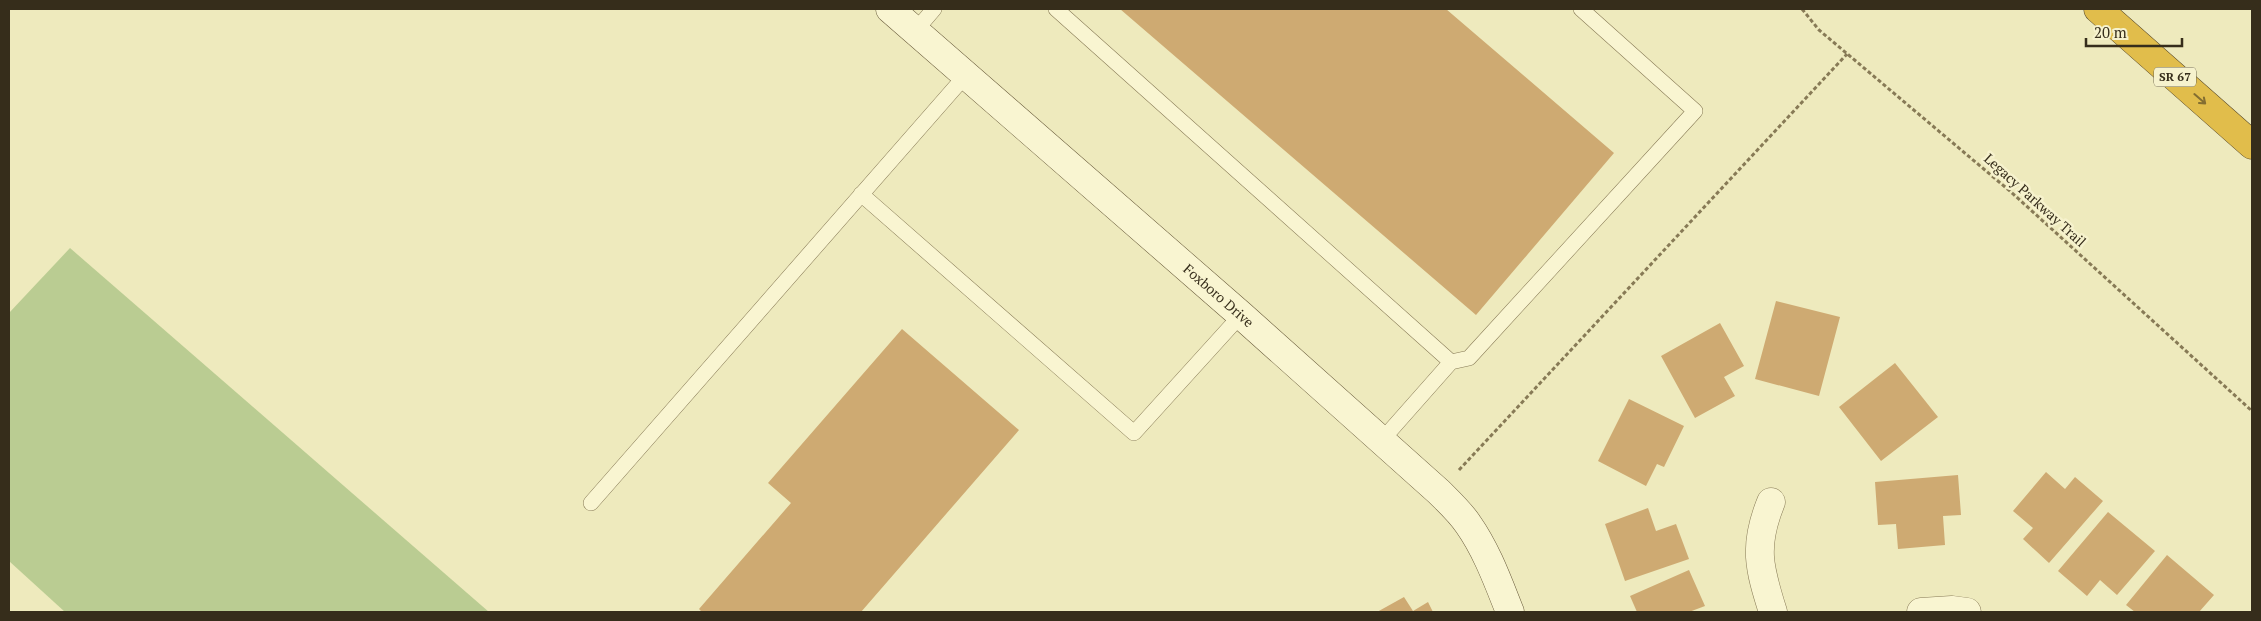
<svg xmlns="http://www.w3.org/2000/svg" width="2261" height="621" font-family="'PT Serif',serif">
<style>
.green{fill:#bacc92}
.building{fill:#ceaa72}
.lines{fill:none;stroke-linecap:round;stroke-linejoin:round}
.lane-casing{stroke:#877a56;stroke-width:16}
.street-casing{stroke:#877a56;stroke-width:29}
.secondary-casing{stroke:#685a3a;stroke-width:29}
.highway-casing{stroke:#54462b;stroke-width:29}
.path{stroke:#877a56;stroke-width:3;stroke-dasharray:4 2.5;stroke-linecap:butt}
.lane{stroke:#f9f5d1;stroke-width:15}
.street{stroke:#f9f5d1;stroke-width:28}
.secondary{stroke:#f9f5d1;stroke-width:28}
.highway{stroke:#e1bd4b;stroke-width:28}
.oneway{stroke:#836e31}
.labels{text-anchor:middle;stroke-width:5;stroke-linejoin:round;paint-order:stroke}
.shield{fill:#f6f2cd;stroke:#706850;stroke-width:1}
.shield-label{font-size:12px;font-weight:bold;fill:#362d1b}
.street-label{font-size:14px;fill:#362d1b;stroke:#f6f2cd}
</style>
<rect width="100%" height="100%" fill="#eeeabd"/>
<!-- green -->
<path class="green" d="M70 248 489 612H65L9 561V313Z"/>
<!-- building -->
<path class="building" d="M1120 9H1446L1614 153 1476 315Z
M1776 301 1840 317 1819 396 1755 379Z
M1720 323 1744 366 1724 377 1735 396 1695 418 1661 356Z
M902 329 1019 430 861 612H702L699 609 791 503 768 483Z
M1895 363 1938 417 1881 461 1839 407Z
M1629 399 1684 426 1664 467 1657 464 1646 486 1598 461Z
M2046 472 2065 489 2075 477 2103 501 2049 563 2023 539 2033 528 2013 511Z
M1958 475 1961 515 1943 516 1945 545 1898 549 1896 524 1878 525 1875 482Z
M1648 508 1656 531 1676 524 1689 559 1625 581 1605 524Z
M2108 512 2155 551 2117 595 2100 580 2087 596 2058 571Z
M2167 555 2214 595 2199 612H2135L2126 605Z
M1689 570 1705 606 1689 612H1637L1630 596Z
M1404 597 1413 611 1428 602 1433 612H1377Z"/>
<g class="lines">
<defs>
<path id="lane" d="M1056 9 1451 362
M916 30 934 9
M861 194 1134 433 1241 315
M1382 440 1451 362 1469 358 1695 111 1581 9
M591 503 966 75"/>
<path id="street" d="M1771 502C1753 546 1759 568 1773 612
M1921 612 1952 610 1967 612"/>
<g id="secondary">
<path id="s1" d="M890 9 1241 315 1439 492C1449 502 1460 512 1468 524 1487 551 1498 582 1510 612"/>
</g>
<path id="highway" d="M2098 9 2252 145"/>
</defs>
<!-- lane casing -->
<use href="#lane" class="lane-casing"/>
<!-- street casing -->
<use href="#street" class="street-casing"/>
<!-- secondary casing -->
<use href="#secondary" class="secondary-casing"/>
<!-- highway casing -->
<use href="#highway" class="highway-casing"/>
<!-- path -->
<path class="path" d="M1802 9 1819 30 2011 192 2252 411
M1459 470 1847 54"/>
<!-- lane -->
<use href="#lane" class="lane"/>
<!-- street -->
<use href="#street" class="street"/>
<!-- secondary -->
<use href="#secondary" class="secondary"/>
<!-- highway -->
<use href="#highway" class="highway"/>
</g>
<!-- one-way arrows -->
<defs><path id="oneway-shaft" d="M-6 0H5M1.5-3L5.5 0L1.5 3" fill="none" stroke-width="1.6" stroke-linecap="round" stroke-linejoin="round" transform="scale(1.25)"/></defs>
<use class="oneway" href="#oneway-shaft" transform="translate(2200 99) rotate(41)"/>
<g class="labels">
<!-- shield labels -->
<rect class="shield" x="2154" y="67.5" width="42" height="19" rx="4"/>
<g class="shield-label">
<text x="2175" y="81">SR 67</text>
</g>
<!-- street labels -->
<g class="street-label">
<text transform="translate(2035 200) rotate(42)" y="5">Legacy Parkway Trail</text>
<text dy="5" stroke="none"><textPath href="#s1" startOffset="436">Foxboro Drive</textPath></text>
</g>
</g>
<!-- border -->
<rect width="2261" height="621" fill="none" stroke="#362d1b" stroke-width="20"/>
<!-- scale -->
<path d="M2086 38v8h96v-8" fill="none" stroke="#362d1b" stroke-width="2.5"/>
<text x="2094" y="38" font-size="15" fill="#362d1b" stroke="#f6f2cd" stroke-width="4" paint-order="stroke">20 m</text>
</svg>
